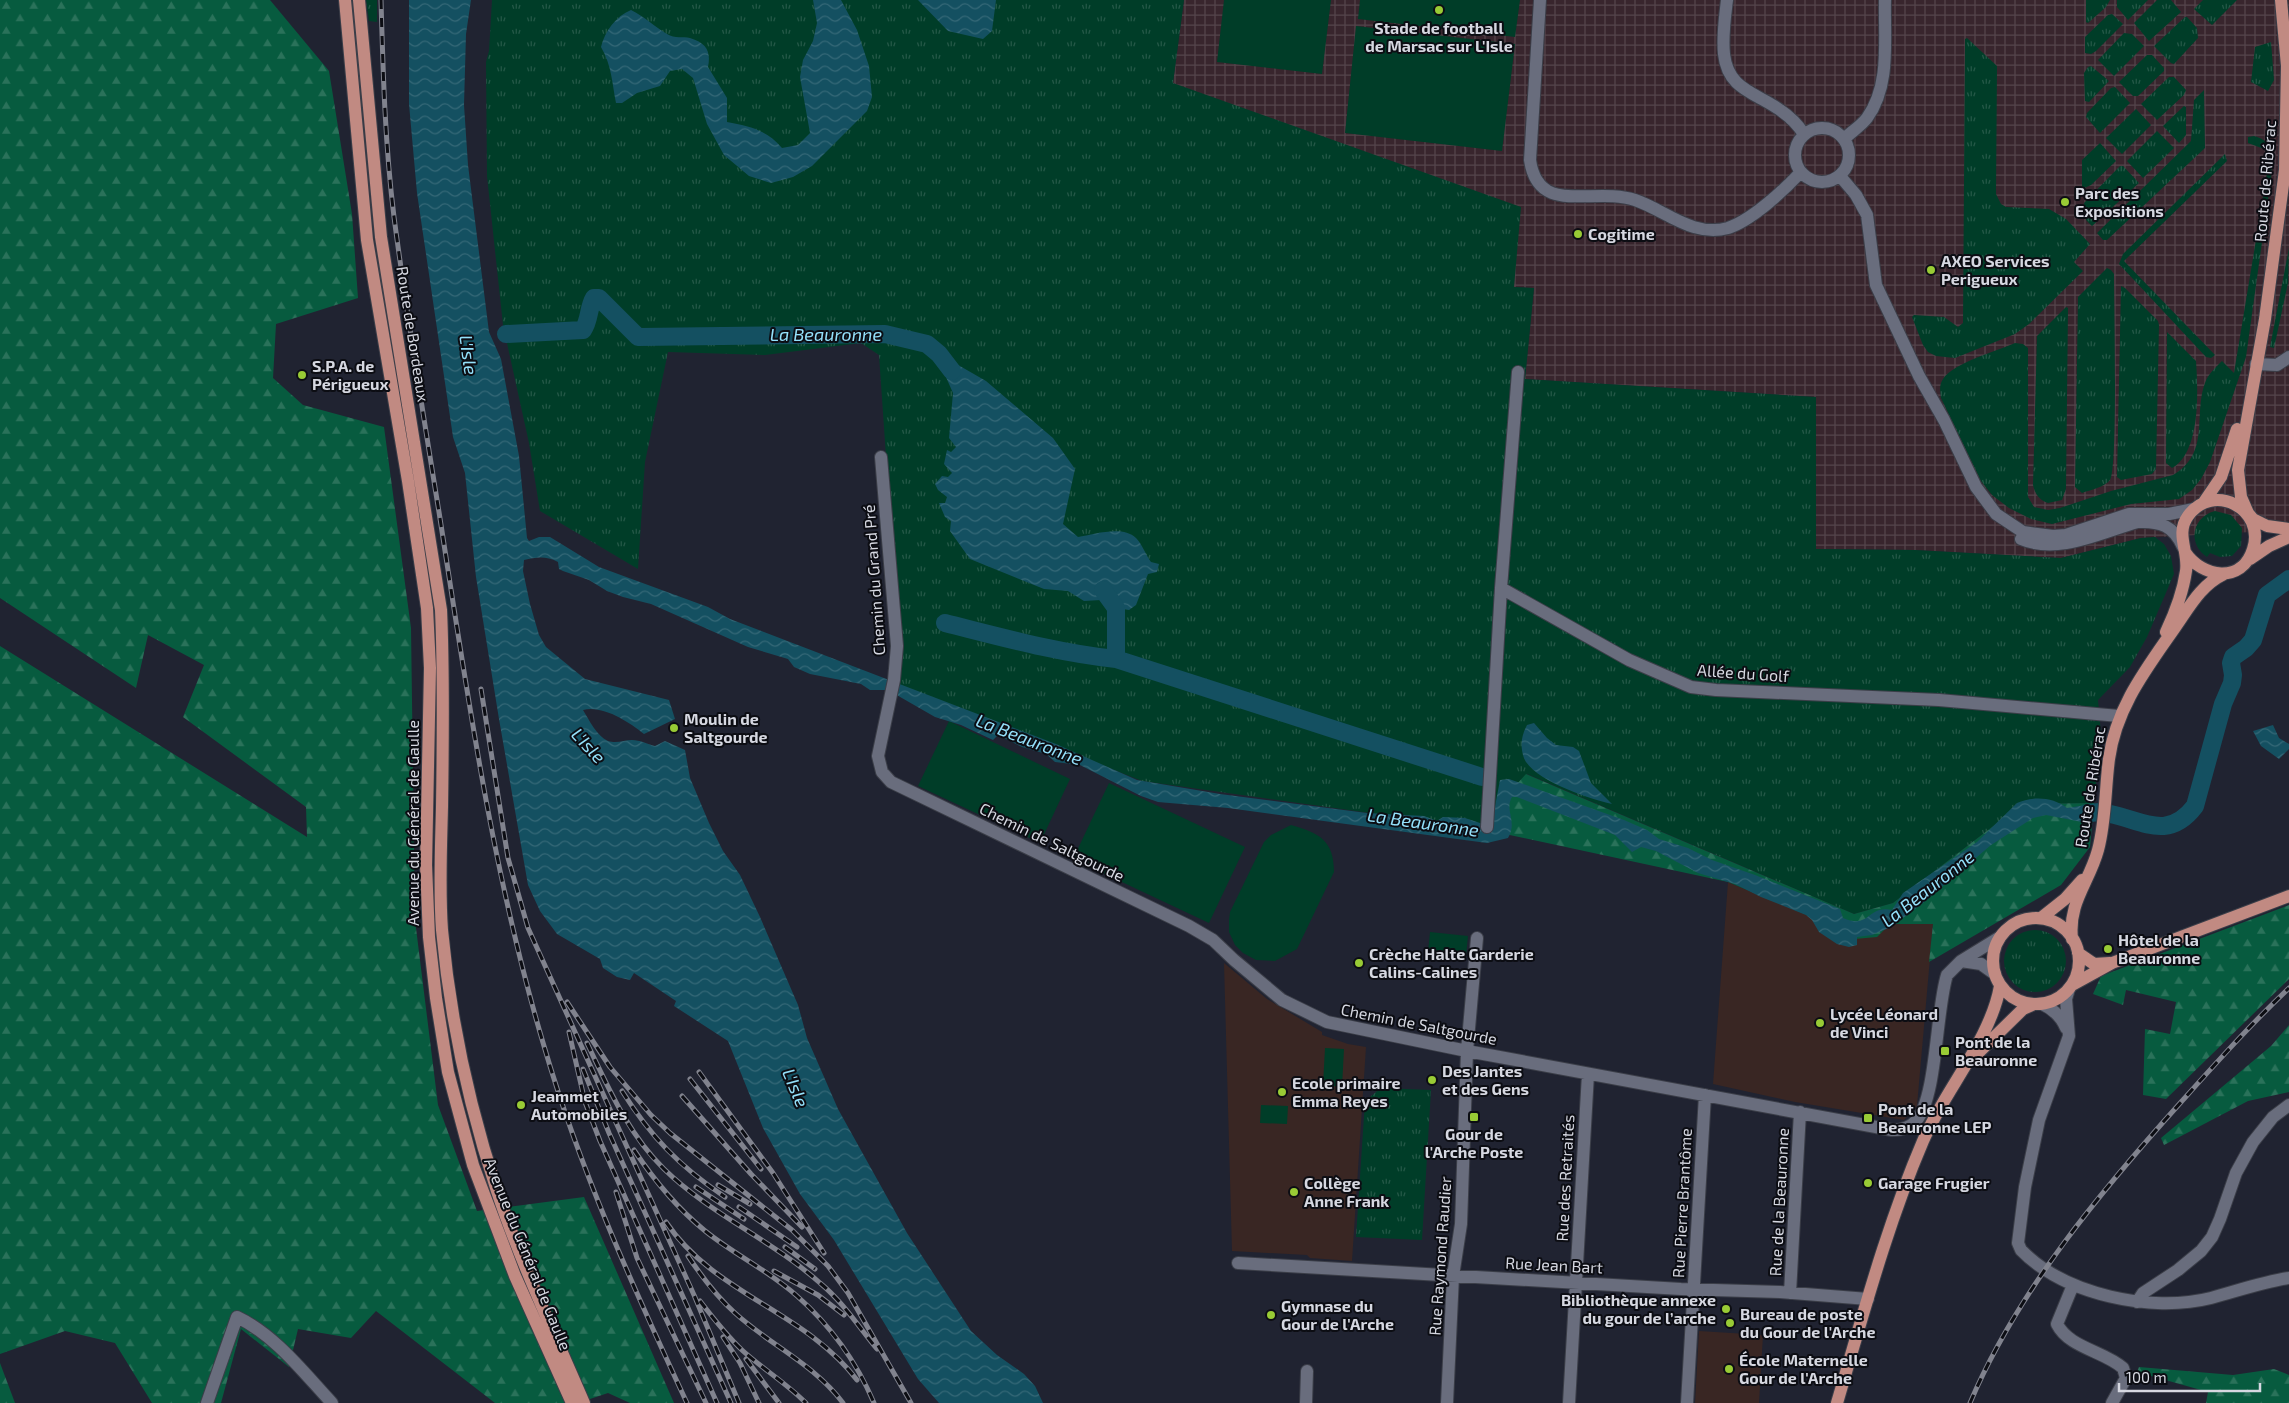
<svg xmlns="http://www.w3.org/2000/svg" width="2289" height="1403" font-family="'Exo 2',sans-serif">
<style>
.industrial{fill:url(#industrial-grid)}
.education{fill:#392623}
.grass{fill:url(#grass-tufts)}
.forest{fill:url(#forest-firs)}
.pitch{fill:#003d28}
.water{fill:url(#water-waves)}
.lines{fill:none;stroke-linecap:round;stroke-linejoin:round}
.river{stroke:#145061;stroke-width:18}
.minor-casing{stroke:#3b3e48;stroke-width:14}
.major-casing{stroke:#3b3e48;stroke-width:14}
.minor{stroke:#696d7d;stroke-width:12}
.major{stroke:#c18a82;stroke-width:12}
.rail-casing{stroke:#81838e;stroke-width:5}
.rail{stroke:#0c0d13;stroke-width:3;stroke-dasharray:9;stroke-linecap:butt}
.poi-dot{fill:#99cb35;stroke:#0c0d13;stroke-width:2}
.labels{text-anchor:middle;stroke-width:4;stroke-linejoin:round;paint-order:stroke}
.poi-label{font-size:16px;font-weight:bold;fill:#d6d8e1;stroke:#0c0d13;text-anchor:start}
.street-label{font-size:16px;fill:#d6d8e1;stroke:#0c0d13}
.water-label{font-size:18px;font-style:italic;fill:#94e1fb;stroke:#0c0d13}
</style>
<defs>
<pattern id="industrial-grid" width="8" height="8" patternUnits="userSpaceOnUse" patternTransform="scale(1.25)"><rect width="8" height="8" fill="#38252d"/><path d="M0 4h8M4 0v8" fill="none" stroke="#54444b"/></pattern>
<pattern id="grass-tufts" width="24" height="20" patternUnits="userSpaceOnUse" patternTransform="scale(1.25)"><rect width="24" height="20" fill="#003d28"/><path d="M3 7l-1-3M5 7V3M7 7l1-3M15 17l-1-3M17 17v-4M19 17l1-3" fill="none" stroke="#245847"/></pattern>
<pattern id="forest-firs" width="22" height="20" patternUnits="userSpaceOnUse" patternTransform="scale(1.25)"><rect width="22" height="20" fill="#075b3f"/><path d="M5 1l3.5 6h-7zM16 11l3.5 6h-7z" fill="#2a725a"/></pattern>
<pattern id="water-waves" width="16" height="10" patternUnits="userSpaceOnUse" patternTransform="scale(1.25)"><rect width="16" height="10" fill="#145061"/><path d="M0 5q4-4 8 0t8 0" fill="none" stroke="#356877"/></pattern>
</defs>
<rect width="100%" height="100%" fill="#202331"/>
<!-- industrial -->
<path class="industrial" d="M1184 0H2289V530L2141 538 2061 558 1915 550 1816 549V397L1525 379 1534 288 1514 287 1173 83Z"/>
<!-- education -->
<path class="education" d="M1728 882 1814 918 1890 924H1933L1917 1106 1904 1120 1795 1102 1713 1084Z
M1224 963 1267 999 1322 1032V1035L1348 1044 1366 1047 1352 1261 1310 1258 1307 1255 1232 1251Z
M1699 1331 1763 1335 1759 1403H1695Z"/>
<!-- grass -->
<path class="grass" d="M366 0H377V22L369 21Z
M492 0H1184L1173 83 1521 207 1514 287 1534 288 1525 379 1816 397V549L1915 550 2061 558 2141 538 2155 537 2164 544 2171 556 2174 574 2147 637 2130 667 2098 700 2101 734 2094 803 2022 804 1893 903 1854 914 1527 774 1477 828 1142 781 898 685 899 645 879 355 861 343 765 355 668 352 645 462 638 569 540 511 529 443 503 325 487 176 486 62 489 51Z
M2086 0H2110L2106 7 2088 23 2086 22Z
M2117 0H2148L2128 20 2117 7Z
M2157 0H2171L2181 12 2149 41 2134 23Z
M2203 0H2237L2212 25 2194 9Z
M2112 14 2123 24 2096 51 2091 54 2085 53V37L2108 15Z
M2185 17H2187L2197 28 2198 38 2174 64 2171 63 2154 46Z
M2124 33 2132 34 2144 46 2114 76 2098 60Z
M1967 38 1997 66 1996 194 2001 204 2006 207 2049 209 2066 219 2090 244 2074 262 2083 271 2029 324 2015 334 1955 358 1936 356 1928 352 1923 345 1912 317 1914 315 1944 317 1958 327 1963 323 1965 39Z
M2271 42 2274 80 2268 91 2251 82 2255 47Z
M2147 55H2152L2164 68V71L2138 96H2133L2119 82Z
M2091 66 2109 81 2089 102 2085 101 2084 73 2088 67Z
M2169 77H2174L2186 90 2184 95 2157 120 2141 104Z
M2115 87 2130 103 2100 133 2086 117 2087 113 2111 88Z
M2204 90 2205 148 2107 240H2103L2097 233 2191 141 2194 100Z
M2184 106 2186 107V135L2179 143 2163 126Z
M2136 109 2151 125 2122 154 2106 138Z
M2157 131 2174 148 2143 178 2127 161Z
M2254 136C2265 139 2271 145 2274 156L2246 357 2210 462 2201 479 2192 490 2179 499 2131 504 2052 524 2031 519 2009 508 1992 495 1981 481 1941 398C1940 391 1939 385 1943 379 1953 363 1997 351 2015 343L2023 344 2028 348V497L2034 507 2048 510 2060 508 2111 491 2173 475C2211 453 2193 415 2205 383 2208 374 2215 368 2222 361L2234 373 2270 155 2264 149 2248 143V137Z
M2100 143 2116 161 2091 185 2082 189V160Z
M2225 154 2227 161 2124 261 2215 355 2211 358 2206 357 2119 264 2123 254Z
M2120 166H2123L2139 183 2092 226 2086 220 2084 203Z
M2289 248 2288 283 2274 348 2270 347Z
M2107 268 2111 270 2114 274C2114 301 2118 468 2110 480 2105 487 2090 490 2082 493L2075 487 2078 297Z
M2121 286 2125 288 2158 321 2159 325 2156 469 2152 474 2121 480 2117 477Z
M2066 307 2068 308 2066 489 2062 500 2048 503C2039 500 2035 494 2033 485L2037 336Z
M2167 332 2196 361C2198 390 2201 452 2172 468L2166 463Z
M2215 511 2231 515 2242 528 2241 546 2232 556 2220 557 2210 553 2207 557C2187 544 2192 517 2215 511Z
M2004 961a31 31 0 1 1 62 0a31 31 0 1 1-62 0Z
M1381 1088 1431 1090 1422 1240 1356 1237 1365 1101Z"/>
<!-- forest -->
<path class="forest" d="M0 0H270L329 71 352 214 358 298 276 324 273 378 303 405 384 427 411 628 415 920 438 1105 477 1211 584 1197 674 1403H630L608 1393 578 1403H495L376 1311 351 1338 298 1329 289 1367 241 1329 221 1403H152L115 1343 65 1331 0 1354V646L307 837 306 807 183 717 204 665 148 635 136 688 0 598Z
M1526 774 1854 914 1893 903 2022 804 2094 803 2090 847 2061 885 1929 962 1933 924H1890L1877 937 1843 940 1814 918 1728 882 1477 828Z
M2289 905V979L2166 1099 2143 1095 2145 1029 2170 1034 2176 1002 2126 990 2123 1005 2093 994 2101 976Z
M2289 1025V1092L2248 1101 2164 1145 2161 1138 2271 1046Z
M0 1363 15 1403H0Z
M2139 1367 2233 1375 2274 1369 2289 1375V1403H2206L2208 1392 2137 1372Z"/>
<!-- pitch -->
<path class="pitch" d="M1224 0H1331L1322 74 1217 62Z
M1360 0H1520L1515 37 1358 19Z
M1356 26 1515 44 1502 151 1345 133Z
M949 721 1070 779 1040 843 918 786Z
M1109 783 1245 847 1209 923 1073 859Z
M1291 825C1319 833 1334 840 1334 872L1297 949 1275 961 1256 960 1243 953 1235 945 1229 932V920L1230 912 1264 842 1271 835Z
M1430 932 1468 936 1466 956 1428 952Z
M1325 1048 1344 1049 1342 1087 1323 1085Z
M1261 1105 1288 1106 1287 1124 1260 1123Z"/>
<!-- water -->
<path class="water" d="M409 0H471L466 34 464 105 468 165 489 332 501 359 519 456 527 538 529 541 539 537H550L599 567 708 607 730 619 1056 744 1137 780 1220 794 1367 813 1424 816 1437 821 1443 817 1465 818 1486 825 1493 817 1500 780 1509 779 1624 820 1647 830 1659 839 1688 848 1712 860 1755 875 1840 909 1843 918C1870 930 1867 905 1892 910L1903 893 1977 842 2017 803C2033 796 2053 797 2067 808L2099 803 2111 805 2110 817 2087 823 2046 815 2033 818 1991 845 1923 903 1891 927 1872 935 1857 937V945L1849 947 1837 944 1819 932 1812 920 1806 915 1761 897 1735 884 1698 873 1656 851 1641 847 1632 852 1615 835 1517 797H1512C1504 811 1518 821 1508 838L1487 843 1228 808 1158 802 1141 796 1080 765 1055 762 1046 754 1022 747 998 735 993 740 961 725 935 717 888 690H870L861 684 810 674 794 667 788 659 748 647 651 604 623 597 607 591 589 580 563 571 559 569 558 562C546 556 537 557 524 560L523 571 530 604 539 635 546 647 585 679 669 700 675 719 644 734C629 722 603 705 583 710 589 720 597 736 608 741 617 744 624 740 632 740 640 740 647 744 655 746L665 741 685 750 690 778 709 823 723 851 740 875 760 917 798 1005 807 1038 838 1109 907 1233 971 1331 997 1355 1024 1374 1035 1386 1043 1403H939L918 1379 834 1240 800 1194 763 1128 728 1041 674 1006 676 1001 634 973 630 980 617 977 603 968 600 959 557 934 540 911 528 885 499 719 476 577 465 473 453 437 417 193 409 104Z
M813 0H841L857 30 869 66 872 97 867 111 812 166 793 177 771 183 749 176 724 155 707 124 693 78 682 69 670 71 660 86 637 93 622 103H616C612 83 612 66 601 47 605 31 616 16 631 10 645 17 655 27 667 34 675 39 683 36 690 38 707 43 711 52 708 67L727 98V122C749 126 767 130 782 148L798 145 810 133 800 77 803 60 813 41 817 23Z
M918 0H996L992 31 983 39 948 31Z
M939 354 986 381 1053 438 1075 469 1063 524 1078 537C1095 534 1123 525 1136 538 1142 544 1146 555 1151 562L1159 564 1157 572 1148 574 1136 605 1129 610 1116 608 1101 600 1084 601 1068 591 1044 589 970 559 950 531 951 521 945 517 939 503H945L947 497 938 490 935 484 942 476 948 477 952 473 944 464 947 450 951 452 956 447 949 438 953 393 938 359Z
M1534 723 1547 738 1556 745 1573 747 1579 751 1591 783 1612 804C1590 799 1528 779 1523 755 1520 743 1522 735 1527 725Z
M2273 725 2279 738 2289 744V749L2279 759 2261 746 2253 731Z"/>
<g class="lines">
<!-- river -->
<path class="river" d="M506 334 583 330C590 320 588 308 594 298H599L638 337 885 334 927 344 939 354 952 371
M1103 590 1116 608V659L1482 777
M945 623C1001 637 1058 653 1116 659
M2087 813C2129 807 2162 850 2195 806L2223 704 2232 683 2233 675 2231 663 2233 657 2246 648 2253 640 2267 595 2289 579"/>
<defs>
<path id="minor" d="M1540 0 1530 160C1532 174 1537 187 1552 193 1572 201 1609 191 1635 200 1665 210 1693 238 1728 228 1752 220 1783 191 1800 173
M1727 0C1725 17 1722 36 1724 54 1728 90 1755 92 1780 110 1789 116 1798 125 1804 134
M1795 155a27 27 0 1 1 54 0a27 27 0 1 1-54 0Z
M1844 139C1851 132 1861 126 1867 118 1891 85 1884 39 1885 0
M1840 176 1856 195 1867 215 1876 285 1919 376 1944 420 1976 487 1996 514 2023 532 2053 536 2066 535 2129 514H2169L2194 509
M2256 364 2277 365 2289 357
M881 457 897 646 894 680 878 756 882 772 891 782 1189 926 1213 940 1234 960 1282 1000 1327 1022 1467 1051 1892 1130C1900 1130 1910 1128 1916 1121 1937 1098 1936 1009 1947 975L1961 961 2000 937
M2021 539C2059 555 2101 532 2138 522 2160 521 2174 526 2183 547
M1501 588 1629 660 1691 687 1716 690 1939 700 2119 716
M1487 827 1501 588 1518 372
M1961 961 1981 964 1995 974
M2069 989 2066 999 2069 1036 2039 1120 2025 1187 2018 1243 2021 1250C2065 1295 2151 1313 2211 1298 2237 1291 2262 1282 2289 1278
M2042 1004C2053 1009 2061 1016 2066 1028
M1238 1263 1681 1289 1780 1292 1868 1299
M2073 1285 2057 1324C2069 1348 2104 1351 2123 1368L2126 1378 2112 1403
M1790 1293 1800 1112
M2137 1302 2143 1293 2178 1270 2201 1251 2212 1237 2220 1219 2236 1173 2253 1142 2273 1117 2289 1105
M207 1403 237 1317C275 1335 304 1373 332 1403
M1306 1403 1307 1371
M1447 1403 1453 1276 1461 1224 1467 1051 1477 938
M1569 1403 1588 1074
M1687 1403 1705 1095"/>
<path id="major" d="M345 0 367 240 408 481 427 608 430 668 426 865 429 937 436 998 448 1072 473 1165 515 1276 572 1403
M359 0 381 237 441 610C444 676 443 741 442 807 441 848 439 889 442 930 450 1018 469 1106 497 1191 521 1263 554 1333 584 1403
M2281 0 2287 66 2285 170 2265 319 2238 470 2241 497 2248 513 2253 519 2267 526 2289 529
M2204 502 2221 477 2237 429
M2250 559 2269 546 2289 537
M2166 632C2175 613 2183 592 2186 571 2189 551 2175 534 2188 516 2213 481 2266 509 2253 549 2242 584 2202 578 2185 552
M1993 961a43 43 0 1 1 86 0a43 43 0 1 1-86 0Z
M2041 918 2065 899 2082 880
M2072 939C2068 902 2089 883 2098 850 2106 820 2105 789 2109 759 2116 707 2147 668 2176 626 2190 606 2201 585 2224 574
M2078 953 2094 964 2110 963
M2072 985 2112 963 2289 896
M1976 1055 2023 1009 2032 1005
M1837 1403C1863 1315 1887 1225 1923 1141 1944 1091 1991 1039 2000 986"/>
</defs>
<!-- minor casing -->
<use href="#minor" class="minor-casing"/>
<!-- major casing -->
<use href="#major" class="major-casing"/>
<!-- minor -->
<use href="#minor" class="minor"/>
<!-- major -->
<use href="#major" class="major"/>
<defs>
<path id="rail" d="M381 0C383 72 385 145 394 217 407 316 423 414 439 512 467 691 492 872 544 1046 580 1170 633 1287 687 1403
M481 689 508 858 528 928 694 1295 739 1403
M567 1002 610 1067 651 1115 670 1133 792 1230 828 1266 848 1293 911 1403
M569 1032 585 1102 600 1141 717 1403
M587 1043C608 1087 628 1134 664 1169 710 1214 772 1240 820 1283 842 1301 859 1327 877 1349
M583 1069 609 1133 731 1403
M699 1072 773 1173 824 1253
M690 1079 761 1169
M622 1091C651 1137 679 1166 725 1197
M682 1096 751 1174 802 1227
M634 1150C654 1180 676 1207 704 1230 733 1254 768 1270 797 1296 830 1325 857 1363 874 1403
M718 1185 750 1204
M696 1187 744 1219
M616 1192 637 1258 706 1403
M739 1207 797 1247
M666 1222C714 1294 806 1312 857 1380
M785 1247 815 1269
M688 1256C702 1277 716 1296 735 1313 770 1345 814 1364 843 1403
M774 1271 818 1295 844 1315
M700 1301C713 1318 727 1336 743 1351 763 1369 786 1383 806 1403
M723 1337 740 1363 759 1403
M746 1359 779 1403
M1970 1403C2018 1290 2101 1191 2182 1101 2217 1062 2251 1024 2289 988"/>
</defs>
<!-- rail casing -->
<use href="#rail" class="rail-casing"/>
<!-- rail -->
<use href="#rail" class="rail"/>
</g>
<!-- markers -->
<g class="poi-dot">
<circle cx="1439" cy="10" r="5"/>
<circle cx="2065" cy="202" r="5"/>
<circle cx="1578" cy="234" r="5"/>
<circle cx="1931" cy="270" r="5"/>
<circle cx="302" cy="375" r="5"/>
<circle cx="674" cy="728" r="5"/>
<circle cx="2108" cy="949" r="5"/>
<circle cx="1359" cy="963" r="5"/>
<circle cx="1820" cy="1023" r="5"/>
<rect x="1940" y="1046" width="10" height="10" rx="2.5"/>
<circle cx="1432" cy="1080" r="5"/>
<circle cx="1282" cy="1092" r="5"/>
<circle cx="521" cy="1105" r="5"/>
<rect x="1469" y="1112" width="10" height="10" rx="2.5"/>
<rect x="1863" y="1113" width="10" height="10" rx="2.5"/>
<circle cx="1868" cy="1183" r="5"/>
<circle cx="1294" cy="1192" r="5"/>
<circle cx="1726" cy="1309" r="5"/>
<circle cx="1271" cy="1315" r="5"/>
<circle cx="1730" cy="1323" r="5"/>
<circle cx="1729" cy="1369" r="5"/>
</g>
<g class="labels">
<!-- poi labels -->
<g class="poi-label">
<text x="1439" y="34" text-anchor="middle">Stade de football<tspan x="1439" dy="18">de Marsac sur L'Isle</tspan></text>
<text x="2075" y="199">Parc des<tspan x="2075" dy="18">Expositions</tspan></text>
<text x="1588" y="240">Cogitime</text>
<text x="1941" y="267">AXEO Services<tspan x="1941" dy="18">Perigueux</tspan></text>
<text x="312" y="372">S.P.A. de<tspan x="312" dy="18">Périgueux</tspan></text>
<text x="684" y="725">Moulin de<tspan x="684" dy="18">Saltgourde</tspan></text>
<text x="2118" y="946">Hôtel de la<tspan x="2118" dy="18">Beauronne</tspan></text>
<text x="1369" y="960">Crèche Halte Garderie<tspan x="1369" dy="18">Calins-Calines</tspan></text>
<text x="1830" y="1020">Lycée Léonard<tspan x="1830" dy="18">de Vinci</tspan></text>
<text x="1955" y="1048">Pont de la<tspan x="1955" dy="18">Beauronne</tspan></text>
<text x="1442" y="1077">Des Jantes<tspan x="1442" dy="18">et des Gens</tspan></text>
<text x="1292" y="1089">Ecole primaire<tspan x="1292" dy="18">Emma Reyes</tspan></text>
<text x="531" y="1102">Jeammet<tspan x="531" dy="18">Automobiles</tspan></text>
<text x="1878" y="1115">Pont de la<tspan x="1878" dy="18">Beauronne LEP</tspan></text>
<text x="1474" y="1140" text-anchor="middle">Gour de<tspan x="1474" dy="18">l'Arche Poste</tspan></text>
<text x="1304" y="1189">Collège<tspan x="1304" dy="18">Anne Frank</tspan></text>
<text x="1878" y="1189">Garage Frugier</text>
<text x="1716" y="1306" text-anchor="end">Bibliothèque annexe<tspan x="1716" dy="18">du gour de l’arche</tspan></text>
<text x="1281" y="1312">Gymnase du<tspan x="1281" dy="18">Gour de l'Arche</tspan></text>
<text x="1740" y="1320">Bureau de poste<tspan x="1740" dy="18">du Gour de l'Arche</tspan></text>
<text x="1739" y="1366">École Maternelle<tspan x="1739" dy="18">Gour de l'Arche</tspan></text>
</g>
<!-- street labels -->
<g class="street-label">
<text transform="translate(2265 181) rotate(-85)" y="6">Route de Ribérac</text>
<text transform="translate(413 334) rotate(81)" y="6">Route de Bordeaux</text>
<text transform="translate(874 580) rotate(-94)" y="6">Chemin du Grand Pré</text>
<text transform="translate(1743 673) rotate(4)" y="6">Allée du Golf</text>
<text transform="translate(2090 787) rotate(-81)" y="6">Route de Ribérac</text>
<text transform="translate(413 823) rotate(-90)" y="6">Avenue du Général de Gaulle</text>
<text transform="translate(1052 842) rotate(26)" y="6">Chemin de Saltgourde</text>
<text transform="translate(1419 1024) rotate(11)" y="6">Chemin de Saltgourde</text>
<text transform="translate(1565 1178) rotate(-87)" y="6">Rue des Retraités</text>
<text transform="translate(1779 1202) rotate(-87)" y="6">Rue de la Beauronne</text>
<text transform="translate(1682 1203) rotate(-87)" y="6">Rue Pierre Brantôme</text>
<text transform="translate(528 1254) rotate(68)" y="6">Avenue du Général de Gaulle</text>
<text transform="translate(1440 1256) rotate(-86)" y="6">Rue Raymond Raudier</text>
<text transform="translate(1554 1265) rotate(3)" y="6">Rue Jean Bart</text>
</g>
<!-- water labels -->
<g class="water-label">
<text x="826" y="341">La Beauronne</text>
<text transform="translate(468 355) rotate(82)" y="6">L'Isle</text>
<text transform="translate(1029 740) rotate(21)" y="6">La Beauronne</text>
<text transform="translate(588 746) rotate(47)" y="6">L'Isle</text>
<text transform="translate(1423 823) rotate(8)" y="6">La Beauronne</text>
<text transform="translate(1928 889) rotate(-38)" y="6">La Beauronne</text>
<text transform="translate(795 1088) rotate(67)" y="6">L'Isle</text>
</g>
</g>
<!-- scale -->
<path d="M2119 1383v8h141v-8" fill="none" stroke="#d6d8e1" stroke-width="2.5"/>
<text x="2126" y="1383" font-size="15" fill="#d6d8e1" stroke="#0c0d13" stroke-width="4" paint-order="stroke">100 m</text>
</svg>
